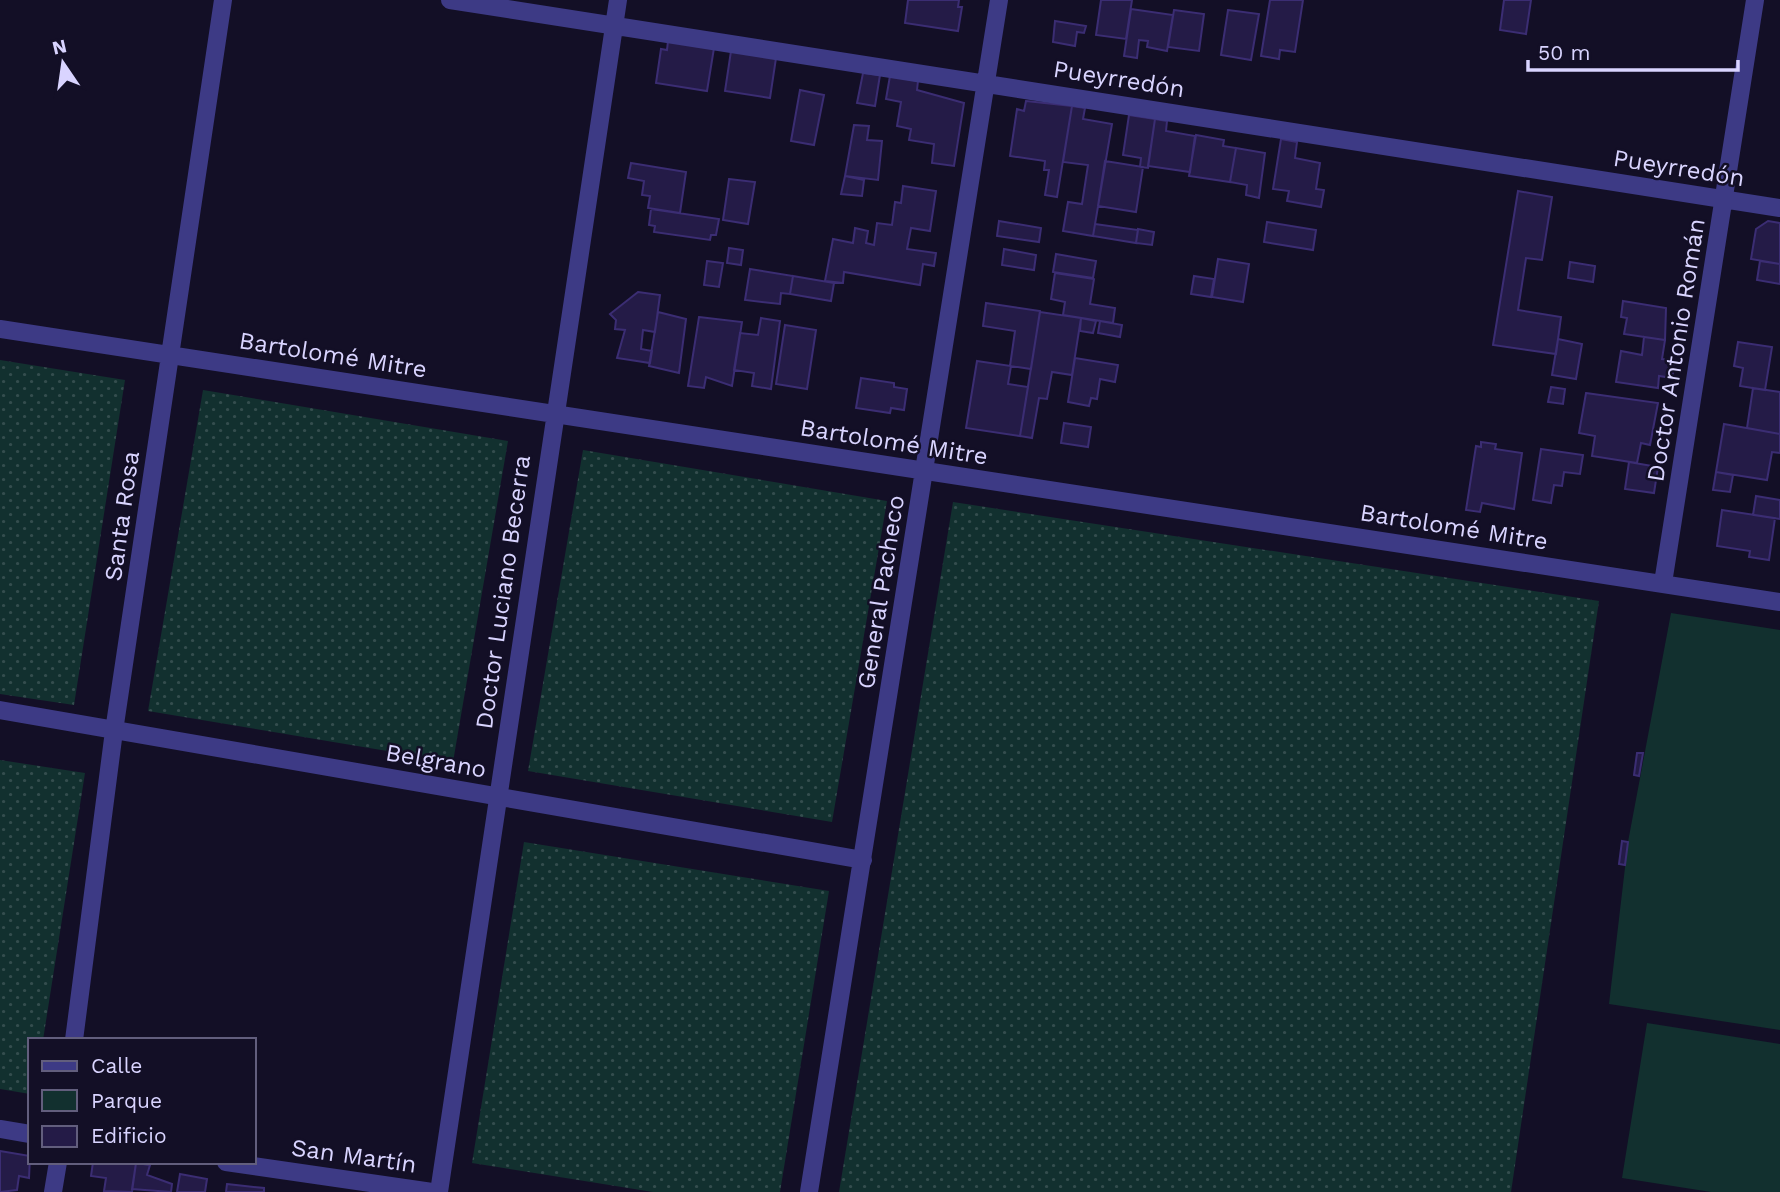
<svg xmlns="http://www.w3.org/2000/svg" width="1780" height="1192" font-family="'Work Sans',sans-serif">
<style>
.grass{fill:url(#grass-dots)}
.park{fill:#12302f}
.building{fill:#241b47;stroke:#3b2d73;stroke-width:2}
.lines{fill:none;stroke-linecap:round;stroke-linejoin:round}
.minor{stroke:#3d3a85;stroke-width:18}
.labels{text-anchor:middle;stroke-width:5;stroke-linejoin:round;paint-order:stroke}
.street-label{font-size:24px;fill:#d9d4ff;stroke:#130f26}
</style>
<defs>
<pattern id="grass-dots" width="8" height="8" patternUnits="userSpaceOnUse" patternTransform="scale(1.75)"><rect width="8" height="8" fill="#12302f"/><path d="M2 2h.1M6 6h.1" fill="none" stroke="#344d4e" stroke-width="1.8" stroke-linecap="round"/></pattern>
</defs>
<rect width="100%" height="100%" fill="#130f26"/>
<!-- grass -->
<path class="grass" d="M0 360 125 380 74 705 0 694Z
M203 390 508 441 453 762 148 711Z
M583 450 887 501 832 822 528 771Z
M953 502 1599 601 1511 1192H839Z
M0 760 85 773 43 1040H30V1094L0 1089Z
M524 842 829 891 780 1192H653L472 1163Z"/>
<!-- park -->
<path class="park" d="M1671 613 1780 630V1030L1609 1004 1628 842Z
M1647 1023 1780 1044V1192H1711L1622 1178Z"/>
<!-- building -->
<path class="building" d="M908 0H959L958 7H962L958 31 905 23Z
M1101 0H1132L1126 39 1096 35Z
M1270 0H1303L1295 52 1280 50 1279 59 1261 56Z
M1504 0H1531L1526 34 1500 30Z
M1131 9 1173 15 1167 51 1147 47 1148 41 1139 40 1137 58 1124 56Z
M1174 10 1204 14 1199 51 1168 47Z
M1228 10 1259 14 1251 60 1221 55Z
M1055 21 1086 26 1084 33 1077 32 1075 46 1053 42Z
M668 41 714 48 707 91 656 83 661 49 667 50Z
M731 51 776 58 770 98 725 91Z
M863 73 880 75 875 106 857 103Z
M890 76 918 81 917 90 964 103 954 166 932 163 934 144 909 140 911 129 897 126 901 102 886 99Z
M800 90 824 95 814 145 791 141Z
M1026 101 1072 106 1057 197 1045 195 1049 170H1044L1045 161 1010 156 1017 109 1024 111Z
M1072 106 1085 108 1083 119 1112 124 1093 236 1063 231 1068 202 1082 204 1088 165 1063 162Z
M1129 115 1155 119 1148 168 1140 167 1141 158 1123 155Z
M1155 119 1167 121 1166 131 1195 136 1190 172 1148 166Z
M854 125 869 126 867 140 882 141 878 180 845 176Z
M1196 135 1224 140 1223 146 1236 148 1230 182 1189 176Z
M1281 139 1297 142 1295 158 1320 163 1316 189 1324 190 1321 207 1287 201 1289 191 1273 189Z
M1236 148 1265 153 1259 198 1246 195 1247 185 1230 182Z
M1105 161 1143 167 1136 212 1098 206Z
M631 163 686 172 680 213 648 208 650 196 642 195 644 181 628 178Z
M845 176 864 180 862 196 841 194Z
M729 179 755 182 748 224 723 220Z
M903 186 936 191 930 231 911 228 907 249 936 253 934 266 923 264 920 285 844 272 843 283 825 281 833 239 853 243 855 228 868 231 866 243 874 245 877 223 892 225 895 202 901 203Z
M1518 191 1552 197 1542 260 1526 258 1518 310 1561 317 1556 354 1493 345Z
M651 209 719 219 716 235H711L710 240 654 232 655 226 649 225Z
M999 221 1041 228 1039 242 997 236Z
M1768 221 1780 223V264L1751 259 1756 229Z
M1267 222 1316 230 1313 250 1264 242Z
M1095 224 1138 230 1136 243 1093 236Z
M1138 229 1154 232 1152 245 1136 243Z
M729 248 743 250 741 265 727 263Z
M1004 249 1036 255 1034 270 1002 265Z
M1056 254 1096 261 1093 278 1053 272Z
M1218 259 1249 264 1243 302 1212 297Z
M707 261 723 263 719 287 704 285Z
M1760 261 1780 264V284L1757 280Z
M1570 262 1595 266 1593 282 1568 278Z
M750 269 793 276 790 294 781 293 780 304 745 300Z
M1055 273 1094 279 1090 304 1115 308 1113 323 1063 315 1065 302 1051 299Z
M793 276 834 283 831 301 790 294Z
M1194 276 1214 279 1211 297 1191 294Z
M638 292 660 295 655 332 643 330 641 349 652 351 650 363 617 358 625 330 615 329 616 320 610 314Z
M1623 301 1666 308 1665 340 1624 334 1627 318 1621 317Z
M986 303 1040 311 1031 369 1010 366 1015 331 983 326Z
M658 312 686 319 679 373 649 366Z
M1040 312 1081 318 1072 375 1052 372 1047 399 1039 398 1032 438 1020 436Z
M699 317 742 322 732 386 706 377 704 388 688 386Z
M761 318 780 321 771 389 752 386 754 373 734 370 740 333 758 335Z
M1081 318 1096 321 1093 333 1080 331Z
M1100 321 1122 325 1120 337 1098 333Z
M785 325 816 330 807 389 776 384Z
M1644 337 1665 340 1662 359 1675 360 1672 378 1659 376 1658 388 1616 382 1621 351 1642 355Z
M1558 339 1582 344 1576 379 1552 375Z
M1738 342 1772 347 1765 390 1740 386 1743 368 1734 366Z
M1075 358 1118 365 1115 382 1100 379 1097 399 1091 398 1089 406 1068 402Z
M977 361 1011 366 1008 384 1028 387 1020 436 966 428Z
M861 378 894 383V387L907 389 904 410 891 408 890 413 856 408Z
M1551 387 1565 389 1563 404 1548 402Z
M1753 388 1780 392V434L1747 428Z
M1586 393 1658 403 1650 445 1641 443 1637 463 1592 456 1595 436 1579 433Z
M1064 423 1091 427 1088 447 1061 443Z
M1724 424 1780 434V453L1772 452 1767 480 1716 472Z
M1481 442 1496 444 1495 449 1522 453 1514 509 1482 503 1480 512 1466 510 1476 446 1481 447Z
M1541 449 1583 455 1580 474 1564 472 1562 486 1554 485 1551 503 1533 500Z
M1629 462 1658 467 1654 493 1625 489Z
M1716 472 1733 475 1730 492 1713 490Z
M1756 496 1780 500V519L1753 515Z
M1722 510 1775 518 1769 560 1749 557 1750 551 1717 546Z
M1637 753H1643L1639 776 1634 775Z
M1622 841 1628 842 1625 865 1619 864Z
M0 1151 30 1156 29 1178 19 1176 17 1190 0 1192Z
M93 1162 136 1163 132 1192 104 1191 106 1178 91 1176Z
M136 1163 150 1165 147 1175 172 1184 171 1192 132 1189Z
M180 1174 207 1179 205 1192H177Z
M227 1184 264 1188V1192H226Z"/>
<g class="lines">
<!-- minor -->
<path class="minor" d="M450 0 1780 208
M0 329 1780 602
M1663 583 1755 0
M0 710 863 860
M74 1040 114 731 223 0
M0 1129 30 1134
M226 1162 432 1192
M53 1192 58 1162
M439 1192 618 0
M809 1192 999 0"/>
</g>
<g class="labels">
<!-- street labels -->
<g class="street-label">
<text transform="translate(1119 79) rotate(9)" y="8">Pueyrredón</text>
<text transform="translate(1679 168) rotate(9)" y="8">Pueyrredón</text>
<text transform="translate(1676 350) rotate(-81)" y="8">Doctor Antonio Román</text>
<text transform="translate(333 355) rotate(9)" y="8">Bartolomé Mitre</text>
<text transform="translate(894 442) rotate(9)" y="8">Bartolomé Mitre</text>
<text transform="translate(122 516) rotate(-82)" y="8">Santa Rosa</text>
<text transform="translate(1454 527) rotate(9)" y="8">Bartolomé Mitre</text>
<text transform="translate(503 592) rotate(-82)" y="8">Doctor Luciano Becerra</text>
<text transform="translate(881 592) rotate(-81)" y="8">General Pacheco</text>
<text transform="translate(436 761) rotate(10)" y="8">Belgrano</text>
<text transform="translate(354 1156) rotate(8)" y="8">San Martín</text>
</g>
</g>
<!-- legend -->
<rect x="28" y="1038" width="228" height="126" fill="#130f26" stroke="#625e7d" stroke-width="2"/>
<rect x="42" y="1061" width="35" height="10" fill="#3d3a85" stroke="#625e7d" stroke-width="2"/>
<text x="91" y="1073" font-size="21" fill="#d9d4ff">Calle</text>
<rect x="42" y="1090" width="35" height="21" fill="#12302f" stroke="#625e7d" stroke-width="2"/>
<text x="91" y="1108" font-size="21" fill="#d9d4ff">Parque</text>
<rect x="42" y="1126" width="35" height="21" fill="#241b47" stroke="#625e7d" stroke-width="2"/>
<text x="91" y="1143" font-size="21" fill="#d9d4ff">Edificio</text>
<!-- north arrow -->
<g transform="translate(63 63) rotate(347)" stroke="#130f26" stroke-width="5" paint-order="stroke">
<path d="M0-5L12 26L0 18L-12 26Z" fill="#d9d4ff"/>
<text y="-10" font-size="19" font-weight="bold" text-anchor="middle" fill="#d9d4ff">N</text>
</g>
<!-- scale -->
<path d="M1528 60v10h210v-10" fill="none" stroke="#d9d4ff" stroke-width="3.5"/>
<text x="1538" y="60" font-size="21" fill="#d9d4ff" stroke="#130f26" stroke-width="5" paint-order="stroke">50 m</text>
</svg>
